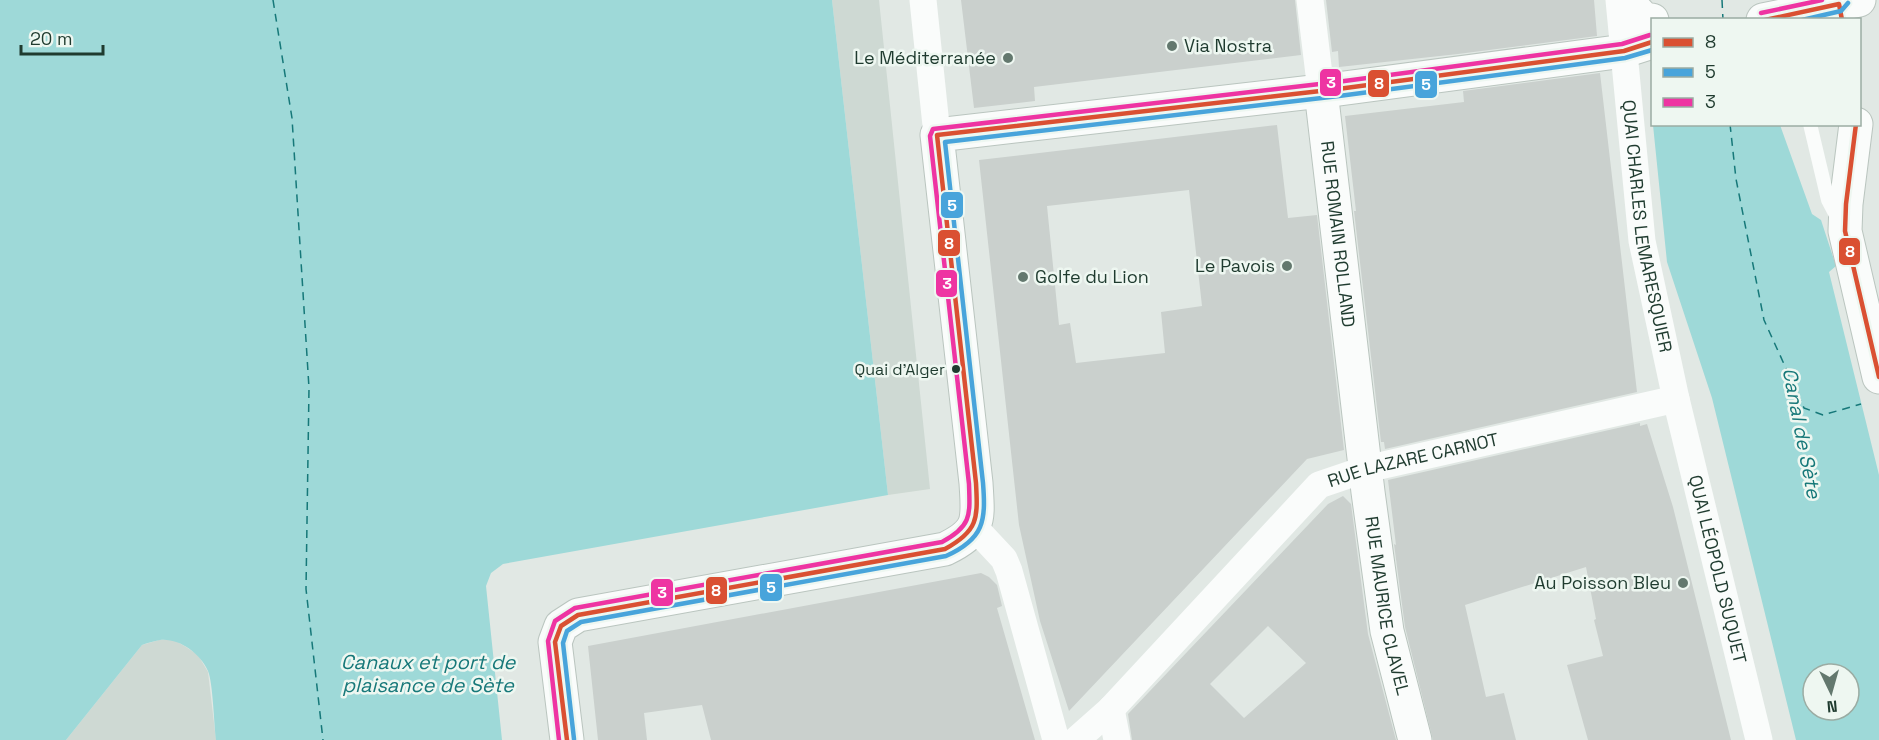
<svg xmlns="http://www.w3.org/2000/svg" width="1879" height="740" font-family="'Space Grotesk',sans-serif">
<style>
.built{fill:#ced9d3}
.water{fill:#9ed9d8;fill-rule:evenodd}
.pier{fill:#e1e8e4}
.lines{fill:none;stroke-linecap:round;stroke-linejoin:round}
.ferry{stroke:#167879;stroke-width:1.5;stroke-dasharray:8 6;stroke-linecap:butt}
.building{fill:#cad0cd;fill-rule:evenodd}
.secondary-casing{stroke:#bac5bf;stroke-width:35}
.lane{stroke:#fafcfb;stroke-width:14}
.street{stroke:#fafcfb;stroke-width:27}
.secondary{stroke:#fafcfb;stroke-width:33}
.bus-1-casing{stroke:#eef7f1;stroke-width:9}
.bus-2-casing{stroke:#eef7f1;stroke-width:9}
.bus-3-casing{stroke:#eef7f1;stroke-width:9}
.bus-1{stroke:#da5032;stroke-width:4.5}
.bus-2{stroke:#48a4db;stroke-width:4.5}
.bus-3{stroke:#ee34a2;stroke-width:4.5}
.poi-dot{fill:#63786e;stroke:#eef7f1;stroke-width:2}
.bus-dot{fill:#1f3b2f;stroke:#eef7f1;stroke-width:2}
.labels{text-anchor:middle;stroke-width:5;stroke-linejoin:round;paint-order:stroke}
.bus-label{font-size:16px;fill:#1f3b2f;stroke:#eef7f1;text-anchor:end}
.poi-label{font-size:18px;fill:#1f3b2f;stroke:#eef7f1;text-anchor:end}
.street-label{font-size:18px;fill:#1f3b2f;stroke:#eef7f1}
.water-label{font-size:20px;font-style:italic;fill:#167879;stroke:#eef7f1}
.line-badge{stroke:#eef7f1;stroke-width:2}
.badge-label{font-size:16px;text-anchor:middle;font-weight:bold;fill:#fff}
</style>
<rect width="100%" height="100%" fill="#e1e8e4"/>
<!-- built -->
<path class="built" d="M832 0H879L930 489 888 495Z
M159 640H174L186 647 198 655 208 672 216 740H66L142 645Z"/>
<!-- water -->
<path class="water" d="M0 0H832L888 495 503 564 491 573 486 586 502 740H216C214 724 213 683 208 671 200 653 179 638 160 640 154 641 147 643 142 645L66 740H0Z
M1653 125H1780L1812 214 1821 220 1836 266 1829 272 1879 475V740H1796L1712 398 1667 262ZM1813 674H1849V710H1813Z"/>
<!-- pier -->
<path class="pier" d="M1705 0H1754L1757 19H1707Z"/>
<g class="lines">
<!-- ferry -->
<path class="ferry" d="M273 0 292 118 309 388 306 589 323 740
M1722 0 1723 20
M1730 124 1736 179 1764 320 1804 408 1823 415 1861 404"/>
</g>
<!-- building -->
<path class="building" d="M961 0H1295L1301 55 1034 87 1035 101 974 108Z
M1326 0H1594L1597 36 1458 54 1339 67 1338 51 1332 52Z
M1600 73 1637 392 1385 449 1384 442H1381L1354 211H1356L1345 116 1464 102 1463 91Z
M1277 125 1288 218 1317 215 1344 450 1307 459 1069 711 1040 621 1019 525 979 160ZM1189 190 1202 306 1161 312 1165 353 1076 363 1070 323 1059 325 1047 206Z
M1640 423V426L1647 424 1673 507 1731 740H1588L1567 665 1603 656 1594 620 1596 619 1586 567 1465 605 1486 697 1504 693 1516 740H1433L1405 627 1394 544 1396 545 1388 480Z
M1343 496 1351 504 1368 634 1396 740H1132L1128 714 1328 504ZM1268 626 1306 663 1244 718 1210 684Z
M981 573 989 577 997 585 1002 606 997 608 1035 740H711L702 705 644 713 647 740H598L588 646Z"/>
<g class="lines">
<defs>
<g id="secondary">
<path d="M1626 0 1644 19 1652 20"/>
<path d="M1763 20 1859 0"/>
<path id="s3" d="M1321 91 1368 492 1387 631 1415 740"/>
<path d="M1856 124 1846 204 1845 231 1879 377"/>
<path d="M567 740 555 642 561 626 578 615 945 549C982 531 978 519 976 483L937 135 1338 89 1624 51 1652 42"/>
</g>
</defs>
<!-- secondary casing -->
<use href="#secondary" class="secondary-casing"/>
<!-- lane -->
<path class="lane" d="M1810 124 1828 200 1838 219"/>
<!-- street -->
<g class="street">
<path d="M923 0 937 135"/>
<path d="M1310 0 1321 91"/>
<path id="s1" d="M1619 0 1642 241 1676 399 1759 740"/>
<path d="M974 527 1004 559 1009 571 1056 740"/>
<path d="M1111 709 1117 740"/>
<path id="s2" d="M1076 740 1111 709 1319 485 1366 469 1676 399"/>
</g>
<!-- secondary -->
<use href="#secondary" class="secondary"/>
<defs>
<path id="bus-1" d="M1765 20 1839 4 1842 20
M1856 124 1846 204 1845 231 1879 377
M567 740 555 642 561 626 578 615 945 549C978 531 978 519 976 483L937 135 1338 89 1624 51 1652 42"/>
<path id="bus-2" d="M1802 20 1841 11 1848 3
M574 739 563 643 567 631 581 622 946 556C984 539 986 521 983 483L945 142 1339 96 1625 58 1652 50"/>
<path id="bus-3" d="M1761 13 1822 0
M559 740 548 641 555 621 575 608 942 542C972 526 970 515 969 484L930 136 933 129 1337 82 1622 44 1650 35"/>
</defs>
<!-- bus-1 casing -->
<use href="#bus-1" class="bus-1-casing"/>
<!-- bus-2 casing -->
<use href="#bus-2" class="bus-2-casing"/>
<!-- bus-3 casing -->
<use href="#bus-3" class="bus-3-casing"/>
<!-- bus-1 -->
<use href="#bus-1" class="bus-1"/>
<!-- bus-2 -->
<use href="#bus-2" class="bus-2"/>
<!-- bus-3 -->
<use href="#bus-3" class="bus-3"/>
</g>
<!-- markers -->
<g class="poi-dot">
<circle cx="1172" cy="46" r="6"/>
<circle cx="1008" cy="58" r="6"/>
<circle cx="1287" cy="266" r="6"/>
<circle cx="1023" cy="277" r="6"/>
<circle cx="1683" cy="583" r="6"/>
</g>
<circle class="bus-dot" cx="956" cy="369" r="5"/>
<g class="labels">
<!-- bus labels -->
<g class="bus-label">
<text x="945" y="375">Quai d'Alger</text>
</g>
<!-- poi labels -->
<g class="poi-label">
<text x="1184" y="52" text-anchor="start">Via Nostra</text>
<text x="996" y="64">Le Méditerranée</text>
<text x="1275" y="272">Le Pavois</text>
<text x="1035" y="283" text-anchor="start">Golfe du Lion</text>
<text x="1671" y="589">Au Poisson Bleu</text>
</g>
<!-- street labels -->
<g class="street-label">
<text dy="6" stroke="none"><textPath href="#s1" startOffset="228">QUAI CHARLES LEMARESQUIER</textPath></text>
<text dy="6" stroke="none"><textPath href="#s3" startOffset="144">RUE ROMAIN ROLLAND</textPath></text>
<text dy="6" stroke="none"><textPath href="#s2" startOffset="450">RUE LAZARE CARNOT</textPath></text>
<text dy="6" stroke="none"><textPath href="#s1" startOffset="579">QUAI LÉOPOLD SUQUET</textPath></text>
<text dy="6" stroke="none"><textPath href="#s3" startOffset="519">RUE MAURICE CLAVEL</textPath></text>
</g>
<!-- water labels -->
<g class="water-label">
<text transform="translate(1802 433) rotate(79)" y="7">Canal de Sète</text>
<text x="428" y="669">Canaux et port de<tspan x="428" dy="23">plaisance de Sète</tspan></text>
</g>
</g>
<g class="line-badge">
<rect x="1319" y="68" width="23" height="29" rx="6" fill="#ee34a2"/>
<rect x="1367" y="69" width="23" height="29" rx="6" fill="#da5032"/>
<rect x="1414" y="70" width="24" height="29" rx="6" fill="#48a4db"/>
<rect x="940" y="191" width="24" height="28" rx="6" fill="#48a4db"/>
<rect x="937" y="229" width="24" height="28" rx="6" fill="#da5032"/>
<rect x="1838" y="237" width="23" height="29" rx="6" fill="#da5032"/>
<rect x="935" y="269" width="23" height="29" rx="6" fill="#ee34a2"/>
<rect x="759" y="573" width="24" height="29" rx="6" fill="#48a4db"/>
<rect x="705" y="576" width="23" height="29" rx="6" fill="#da5032"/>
<rect x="650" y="578" width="24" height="29" rx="6" fill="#ee34a2"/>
</g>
<g class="badge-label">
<text x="1331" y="88">3</text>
<text x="1379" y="89">8</text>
<text x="1426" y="90">5</text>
<text x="952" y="211">5</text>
<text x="949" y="249">8</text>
<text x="1850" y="257">8</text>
<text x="947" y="289">3</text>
<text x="771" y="593">5</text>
<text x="716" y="596">8</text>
<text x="662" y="598">3</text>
</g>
<!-- legend -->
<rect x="1651" y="18" width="210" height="108" fill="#eef7f1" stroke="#9baca3" stroke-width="1.5"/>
<rect x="1663" y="38" width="30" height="9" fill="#da5032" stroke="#9baca3" stroke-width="1.5"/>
<text x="1705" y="48" font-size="18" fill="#1f3b2f">8</text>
<rect x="1663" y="68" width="30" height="9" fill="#48a4db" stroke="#9baca3" stroke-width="1.5"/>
<text x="1705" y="78" font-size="18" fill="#1f3b2f">5</text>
<rect x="1663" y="98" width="30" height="9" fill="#ee34a2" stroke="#9baca3" stroke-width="1.5"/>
<text x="1705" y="108" font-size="18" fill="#1f3b2f">3</text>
<!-- north arrow -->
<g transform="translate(1831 692) rotate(175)"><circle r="28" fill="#eef7f1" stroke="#9baca3" stroke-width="1.5"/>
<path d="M0-4.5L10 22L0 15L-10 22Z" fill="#63786e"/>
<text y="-9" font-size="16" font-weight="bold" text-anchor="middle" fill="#1f3b2f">N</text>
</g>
<!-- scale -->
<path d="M21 45v9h82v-9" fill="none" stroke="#1f3b2f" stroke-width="3"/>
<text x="30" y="45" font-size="18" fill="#1f3b2f" stroke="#eef7f1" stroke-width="4.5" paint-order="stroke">20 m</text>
</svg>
